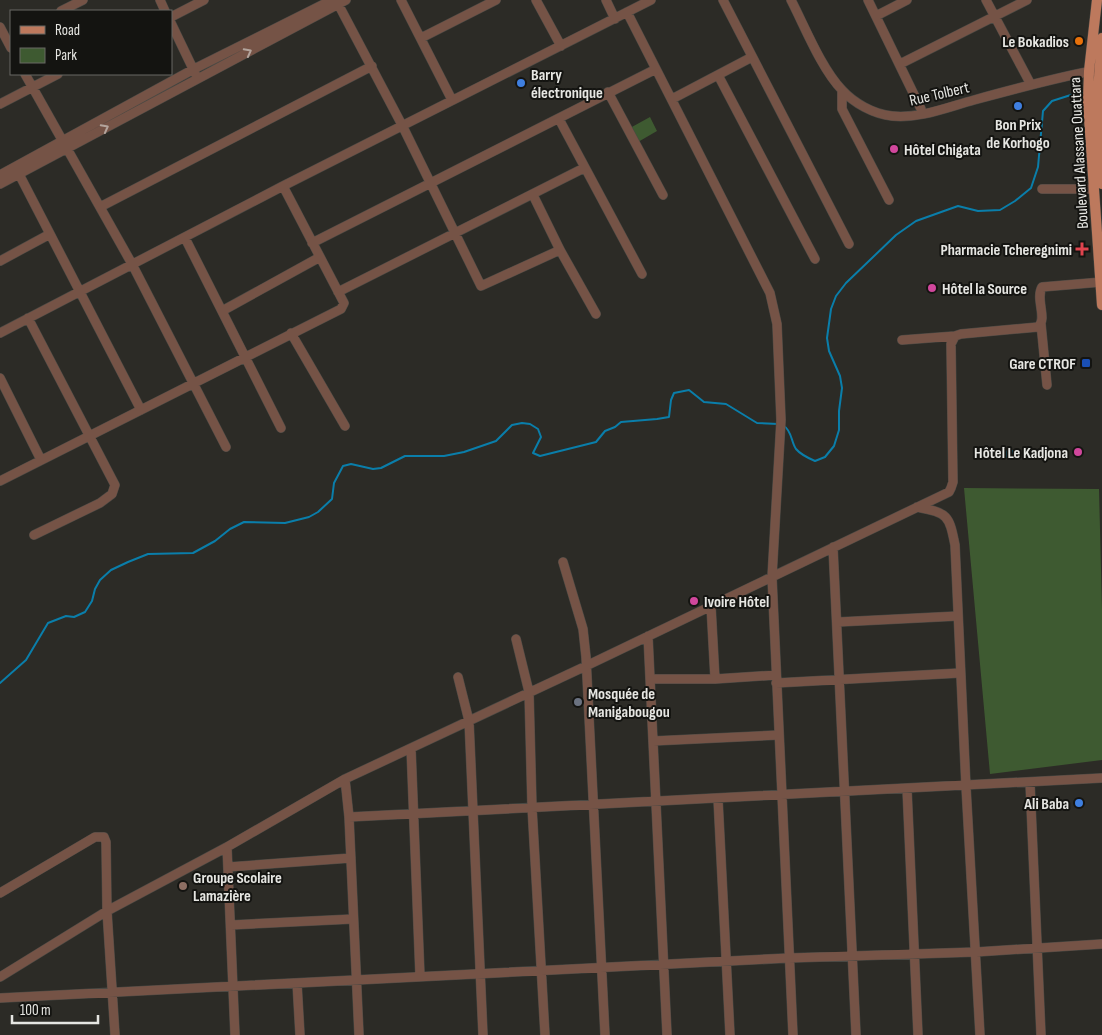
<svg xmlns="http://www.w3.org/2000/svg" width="1102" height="1035" font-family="'Sofia Sans Condensed',sans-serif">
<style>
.green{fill:#3e5a31}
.water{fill:#0a7eaa}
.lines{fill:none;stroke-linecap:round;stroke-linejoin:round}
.stream{stroke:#0a7eaa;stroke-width:2}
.minor-casing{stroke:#4a4944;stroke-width:10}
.major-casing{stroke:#4a4944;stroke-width:11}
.minor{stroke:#755346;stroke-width:9}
.major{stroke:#bd795d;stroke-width:10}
.oneway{stroke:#b3a49c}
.food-dot{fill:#e8710a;stroke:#141411;stroke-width:2}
.shop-dot{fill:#3f7fe0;stroke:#141411;stroke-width:2}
.hotel-dot{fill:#d1479c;stroke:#141411;stroke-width:2}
.health-dot{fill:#e0444e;stroke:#141411;stroke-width:2}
.transit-dot{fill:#1a4fb4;stroke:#141411;stroke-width:2}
.worship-dot{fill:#6b7280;stroke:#141411;stroke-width:2}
.education-dot{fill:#8d6e63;stroke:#141411;stroke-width:2}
.labels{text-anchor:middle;stroke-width:4;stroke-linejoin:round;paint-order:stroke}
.poi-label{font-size:16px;font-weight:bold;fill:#e6e6e2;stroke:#141411;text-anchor:start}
.street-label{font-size:16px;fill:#e6e6e2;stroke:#141411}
</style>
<rect width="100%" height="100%" fill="#2c2b26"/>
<!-- green -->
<path class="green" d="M650 117 657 131 638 142 630 128Z
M964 488 1099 489 1102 609V760L990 774Z"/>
<!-- water -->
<path class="water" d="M1017 450 1018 457 1000 458V451Z"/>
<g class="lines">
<!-- stream -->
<path class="stream" d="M784 426C792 431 791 442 796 449 801 455 808 458 815 461L825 457 834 446 839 430V411L842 388 840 376 829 351 827 338 831 309 836 296 846 283 896 235 916 221 958 206 978 211 1000 210 1015 201 1031 188 1038 167 1043 111 1052 101 1077 93H1085
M0 683 26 660 48 623 66 616 74 617 85 612 92 601 95 589 100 580 111 570 128 562 148 554 193 553 215 541 230 529 244 522 285 523 309 517 318 512 332 499 334 483 343 466 351 464 373 469 381 468 405 456H444L464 452 496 441 512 425 522 423 530 424 538 429 541 437 533 453 540 456 596 442 605 431 615 427 621 422 657 419 669 417 671 400 674 393 689 390 704 402 726 404 757 423 778 424"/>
<defs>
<path id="minor" d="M160 0 165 11
M336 0 402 125 481 286 560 250
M401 0 452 100
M536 0 561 46
M606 0 615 19
M723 0 849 244
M791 0C805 27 821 68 842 90 854 103 873 114 892 116 919 119 948 107 974 100 1014 89 1055 78 1096 70
M868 0 921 109
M986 0 1029 81
M61 11 83 0
M627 12 770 293 777 324 781 420 772 577 793 1035
M876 16 907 0
M171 17 204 0
M171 23 195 73
M0 27 11 48
M421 38 496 0
M900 64 1027 0
M25 74 132 264 226 447
M718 75 815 259
M842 90V109L889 200
M608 92 663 195
M672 99 752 57
M0 104 58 74
M559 119 642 274
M19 174 141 410
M0 175 194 69 332 0
M0 184 346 0
M1042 189H1093
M533 195 560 250 596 314
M100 207 372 66
M185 238 281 428
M312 243 656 69
M0 261 50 234
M338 292 584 168
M222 311 320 257
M28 318 115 485 112 494 100 503 34 535
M1041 324 1047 385
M0 333 283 186 651 0
M291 333 345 426
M902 340 955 336 961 334 1038 327C1048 319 1035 299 1042 287L1102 282
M0 378 41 460
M0 481 341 309 344 303 283 186
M917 507C948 513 949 515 955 545L966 787 980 1035
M833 547 856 1035
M563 562 583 629 586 657 605 1035
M711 606 715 679
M838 622 958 616
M648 636 667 1035
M516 639 529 692 532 807 545 1035
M458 677 469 721 483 1035
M651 679H715L776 675
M776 683 960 673
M653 741 779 735
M411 748 420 976
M345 779 349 817 359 1035
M1030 783 1041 1035
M907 789 918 1035
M718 799 730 1035
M349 817 1102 778
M227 847 235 1035
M228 867 351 858
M0 893 95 837H104L106 842 107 911 115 1035
M231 925 353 919
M0 977 107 911 227 847 345 779 586 666 949 492 951 488 953 482 951 344 955 336
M297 983 300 1035
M0 998 789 958 976 952 1102 944"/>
<path id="major" d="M1097 0 1089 71 1088 103 1102 305
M1102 38 1097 104 1102 184"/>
</defs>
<!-- minor casing -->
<use href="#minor" class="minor-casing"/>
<!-- major casing -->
<use href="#major" class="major-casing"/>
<!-- minor -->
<use href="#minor" class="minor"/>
<!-- major -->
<use href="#major" class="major"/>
</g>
<!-- one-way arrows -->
<defs><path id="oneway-chevron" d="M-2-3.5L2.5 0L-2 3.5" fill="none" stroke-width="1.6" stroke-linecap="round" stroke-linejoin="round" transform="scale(1.25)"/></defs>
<g class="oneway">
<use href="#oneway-chevron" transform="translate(248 52) rotate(-28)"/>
<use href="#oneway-chevron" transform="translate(105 128) rotate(-28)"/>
</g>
<!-- markers -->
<circle class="food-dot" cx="1079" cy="41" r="5"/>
<g class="shop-dot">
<circle cx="521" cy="83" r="5"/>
<circle cx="1018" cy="106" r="5"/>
<circle cx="1079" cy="803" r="5"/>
</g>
<g class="hotel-dot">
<circle cx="894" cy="149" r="5"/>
<circle cx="932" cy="288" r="5"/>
<circle cx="1078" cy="452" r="5"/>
<circle cx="694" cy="601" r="5"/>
</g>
<path class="health-dot" d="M1079.5 241.5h5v5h5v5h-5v5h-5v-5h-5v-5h5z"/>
<rect class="transit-dot" x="1081" y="358" width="10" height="10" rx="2.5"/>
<circle class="worship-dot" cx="578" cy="702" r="5"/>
<circle class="education-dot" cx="183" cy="886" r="5"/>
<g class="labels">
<!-- poi labels -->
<g class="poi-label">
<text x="1069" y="47" text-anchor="end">Le Bokadios</text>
<text x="531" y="80">Barry<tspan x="531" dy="18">électronique</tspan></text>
<text x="1018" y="130" text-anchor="middle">Bon Prix<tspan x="1018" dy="18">de Korhogo</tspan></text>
<text x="904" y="155">Hôtel Chigata</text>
<text x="1072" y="255" text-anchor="end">Pharmacie Tcheregnimi</text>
<text x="942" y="294">Hôtel la Source</text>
<text x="1076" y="369" text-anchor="end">Gare CTROF</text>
<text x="1068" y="458" text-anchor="end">Hôtel Le Kadjona</text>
<text x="704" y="607">Ivoire Hôtel</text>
<text x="588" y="699">Mosquée de<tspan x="588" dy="18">Manigabougou</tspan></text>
<text x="1069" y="809" text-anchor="end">Ali Baba</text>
<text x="193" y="883">Groupe Scolaire<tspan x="193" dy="18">Lamazière</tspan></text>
</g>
<!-- street labels -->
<g class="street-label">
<text transform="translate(939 93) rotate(-13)" y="6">Rue Tolbert</text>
<text transform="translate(1078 153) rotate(-93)" y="6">Boulevard Alassane Ouattara</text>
</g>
</g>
<!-- legend -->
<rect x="10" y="10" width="162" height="65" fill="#141411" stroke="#686865"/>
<rect x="20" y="26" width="25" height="8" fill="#bd795d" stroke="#686865"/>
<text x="55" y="35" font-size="15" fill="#e6e6e2">Road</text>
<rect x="20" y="48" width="25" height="15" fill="#3e5a31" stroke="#686865"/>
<text x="55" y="60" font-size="15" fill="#e6e6e2">Park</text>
<!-- scale -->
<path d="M12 1015v8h86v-8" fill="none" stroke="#e6e6e2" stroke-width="2.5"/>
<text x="20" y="1015" font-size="15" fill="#e6e6e2" stroke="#141411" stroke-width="4" paint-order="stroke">100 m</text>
</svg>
